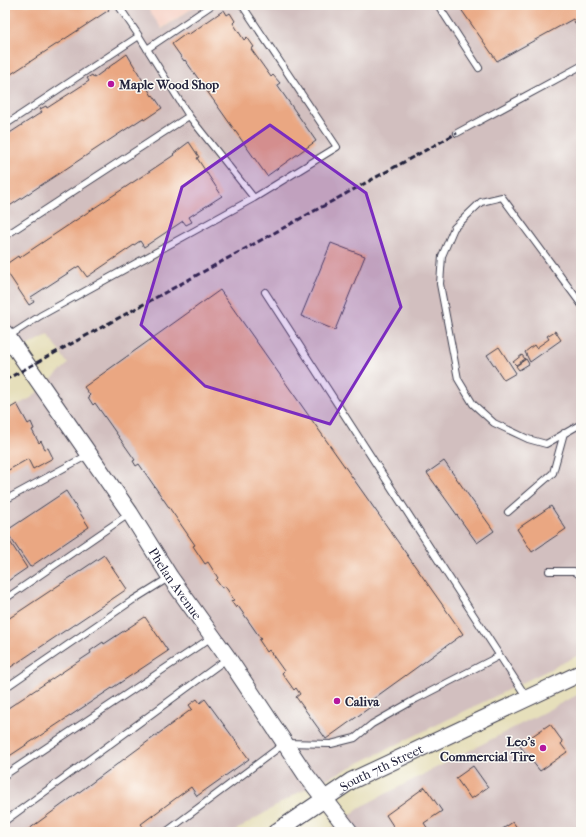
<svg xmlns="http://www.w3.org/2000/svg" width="586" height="837" font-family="'IM FELL French Canon',serif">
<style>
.built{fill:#f7d1c6}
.industrial{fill:#d2bfbf}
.building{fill:#eaa782}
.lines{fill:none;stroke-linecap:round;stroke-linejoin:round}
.lane-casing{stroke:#3f3e4e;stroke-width:8}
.secondary-casing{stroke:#3f3e4e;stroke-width:18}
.lane{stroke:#fff;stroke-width:6}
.secondary{stroke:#fff;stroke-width:16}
.rail{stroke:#22223b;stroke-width:3;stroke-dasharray:6 3;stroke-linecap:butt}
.marked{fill:#7b2cbf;fill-opacity:0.2;stroke:#7b2cbf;stroke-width:3;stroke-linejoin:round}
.poi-dot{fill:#b5179e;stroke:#fdfcf7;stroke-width:1.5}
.labels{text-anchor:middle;stroke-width:3;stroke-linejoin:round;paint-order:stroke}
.poi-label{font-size:13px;font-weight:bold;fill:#22223b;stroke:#fdfcf7;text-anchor:start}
.street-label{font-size:13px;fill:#22223b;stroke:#fdfcf7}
</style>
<rect width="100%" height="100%" fill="#fdfcf7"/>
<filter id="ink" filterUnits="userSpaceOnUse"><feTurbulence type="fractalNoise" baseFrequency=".025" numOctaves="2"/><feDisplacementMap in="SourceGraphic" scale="8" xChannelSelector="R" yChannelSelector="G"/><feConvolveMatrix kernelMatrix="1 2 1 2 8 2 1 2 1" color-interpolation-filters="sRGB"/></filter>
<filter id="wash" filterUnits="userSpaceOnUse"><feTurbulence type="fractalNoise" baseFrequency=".012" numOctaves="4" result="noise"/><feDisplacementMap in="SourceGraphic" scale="16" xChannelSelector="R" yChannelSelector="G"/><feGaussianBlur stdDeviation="0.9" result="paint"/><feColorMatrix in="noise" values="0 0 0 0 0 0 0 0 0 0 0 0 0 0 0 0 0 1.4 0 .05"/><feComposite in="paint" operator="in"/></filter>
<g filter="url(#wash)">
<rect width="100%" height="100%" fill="#e6dfbb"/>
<!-- built -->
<path class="built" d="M145 5H197L161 29Z"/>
<!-- industrial -->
<path class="industrial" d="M5 5H145L162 29 197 5H581V654L296 794 233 832H5V411L31 398 68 364 48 335 5 357Z
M581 693V832H327L364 805Z"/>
<g id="blocks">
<!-- building -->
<path class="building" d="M5 5H106L109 10 5 78Z
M458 5H581V23L576 25 573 19 497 61Z
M224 10 227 15 230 13 235 21 233 23 244 40 247 37 254 47 251 49 271 77 273 75 280 83 277 85 316 141 267 176 185 60 184 61 172 44 187 33 188 35Z
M127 54 152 96 153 95 162 108 144 120 143 118 5 209V136L42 112 40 109 46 106 47 108 89 81 87 78 92 75 94 78Z
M189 142 199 157 197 158 222 196 189 217 192 222 186 225 183 221 144 247 140 241 87 277 79 266 31 297 34 302 29 305 7 272 5 274V265L18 256 19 258 174 155 173 154Z
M331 243 365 256 335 330 301 316Z
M220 290 463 634 373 699 376 703 326 739 296 697 300 694 296 688 294 690 282 673 284 671 269 650 267 652 259 640 261 639 238 606 236 608 231 601 234 600 225 586 222 588 216 580 218 578 208 562 205 564 193 546 195 545 139 464 136 466 133 461 135 460 95 403 93 405 88 397 90 395 84 387Z
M555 331 561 340 530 362 525 352 534 345 536 348 549 339 547 336Z
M499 347 516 373 504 380 487 355Z
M522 355 525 359 516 365 513 362Z
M526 359 529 364 519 370 516 366Z
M17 404 28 424 31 422 34 429 32 430 39 443 41 441 45 449 48 448 53 458 33 469 28 459 5 472V411Z
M444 461 494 531 477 543 427 473Z
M66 491 89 527 30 567 6 531Z
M551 506 566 529 532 552 517 529Z
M5 534 27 568 5 583Z
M104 555 127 589 5 671V621Z
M145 617 168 651 5 759V710L91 653 90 651 103 642 104 644Z
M197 699 200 703 205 699 249 759 197 796 191 787 141 824 147 832H25L192 709 189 705Z
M550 724 563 742 561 744 567 752 540 771 519 745Z
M473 766 488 787 471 799 456 778Z
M425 787 442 811 424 823 430 832H397L386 815Z
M513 822 520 832H498Z"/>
</g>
</g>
<g filter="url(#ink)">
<use href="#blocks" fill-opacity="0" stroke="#3f3e4e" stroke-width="1"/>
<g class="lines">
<defs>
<path id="lane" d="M118 5 139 36
M438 5 479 68
M147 49 212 5
M5 125 139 36 189 116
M457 133 581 66
M5 236 189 116 254 198
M265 292 527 698
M581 304 502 197 481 202 454 228 442 256 440 284 458 379 473 404 494 423 528 439 546 444 581 424
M9 336 40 316 254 198 337 147 242 5
M5 500 88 455
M508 512 553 473 564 433
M549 571H574L581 576
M5 599 129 514
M5 688 133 600 170 577
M5 775 212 637
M5 821 228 658
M166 832 285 743 331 744 355 738 372 724 416 699 499 656"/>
<g id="secondary">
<path id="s1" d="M5 333 130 513 170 577 228 658 306 775 350 832"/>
<path id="s2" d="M276 832 351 781 581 673"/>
</g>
</defs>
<!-- lane casing -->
<use href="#lane" class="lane-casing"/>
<!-- secondary casing -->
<use href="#secondary" class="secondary-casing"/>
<!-- lane -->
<use href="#lane" class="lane"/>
<!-- secondary -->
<use href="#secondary" class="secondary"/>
<!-- rail -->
<path class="rail" d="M5 380 457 133"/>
</g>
</g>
<!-- marked area -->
<path class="marked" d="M270 125 366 193 401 307 330 424 205 386 141 325 182 187Z"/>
<!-- markers -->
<g class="poi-dot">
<circle cx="111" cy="84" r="4"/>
<circle cx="337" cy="701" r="4"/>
<circle cx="543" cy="748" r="4"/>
</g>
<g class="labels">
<!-- poi labels -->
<g class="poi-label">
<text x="119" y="89">Maple Wood Shop</text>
<text x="345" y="706">Caliva</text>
<text x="535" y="746" text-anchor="end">Leo's<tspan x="535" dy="15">Commercial Tire</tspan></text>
</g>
<!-- street labels -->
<g class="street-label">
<text dy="5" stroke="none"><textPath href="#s1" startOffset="303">Phelan Avenue</textPath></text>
<text dy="5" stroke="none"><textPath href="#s2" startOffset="124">South 7th Street</textPath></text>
</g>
</g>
<!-- margin -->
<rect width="586" height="837" fill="none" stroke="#fdfcf7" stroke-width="20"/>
</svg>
